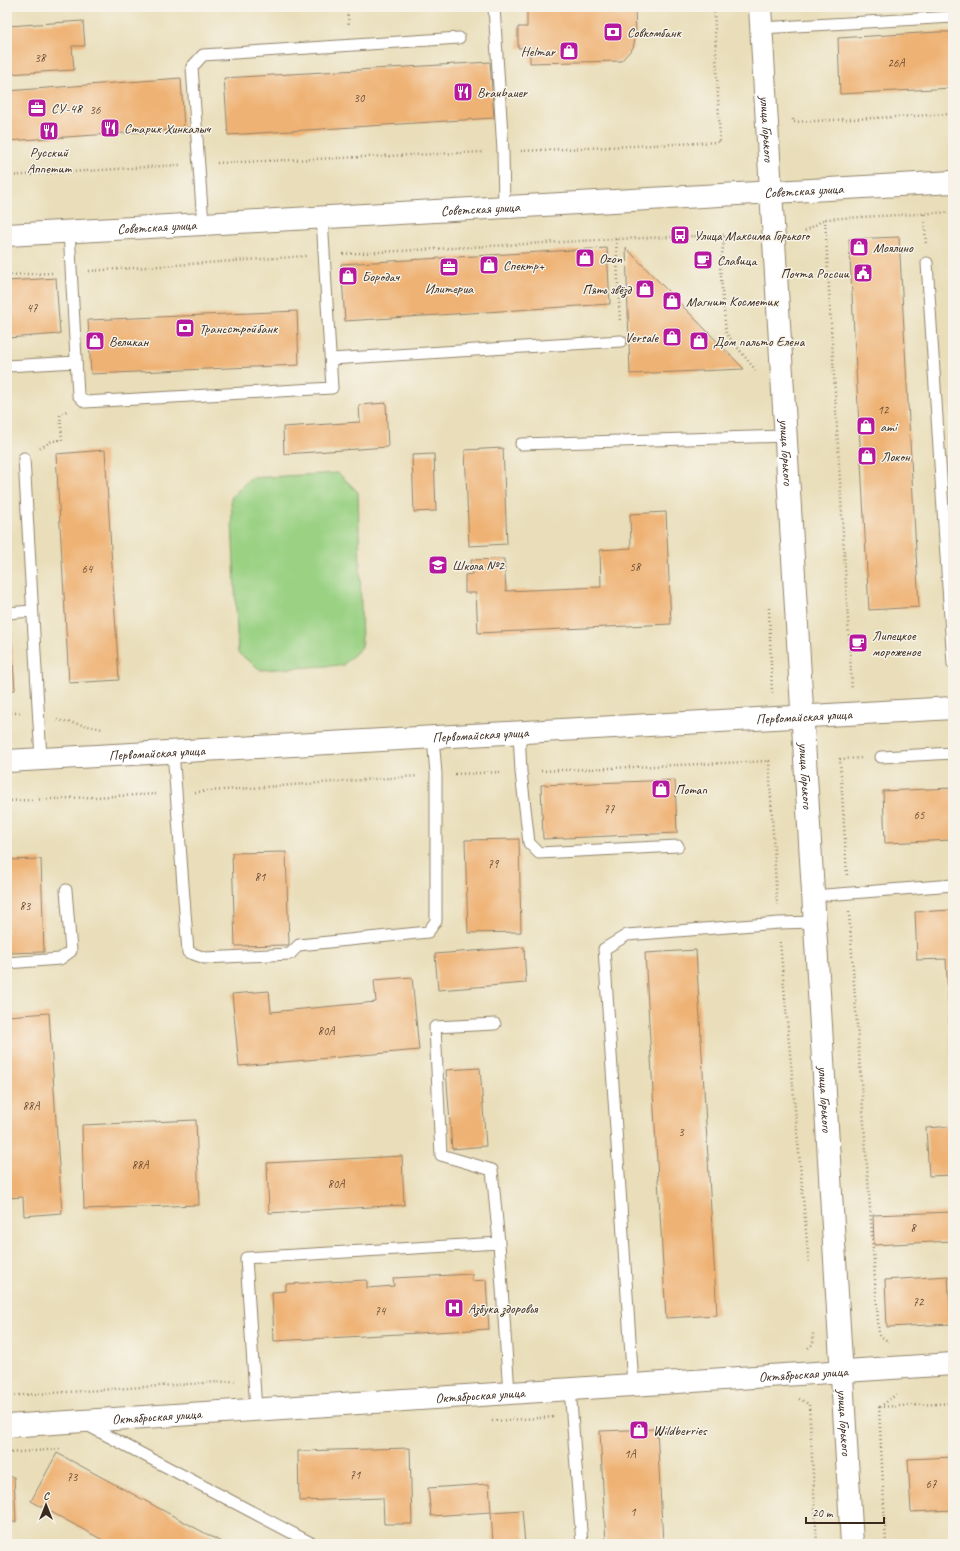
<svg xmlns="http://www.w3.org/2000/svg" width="960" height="1551" font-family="Caveat,sans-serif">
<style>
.green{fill:#9ad183;stroke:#6a7e50}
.building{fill:#efb275}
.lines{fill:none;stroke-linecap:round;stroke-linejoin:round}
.lane-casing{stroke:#92846c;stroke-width:13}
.street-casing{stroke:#92846c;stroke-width:24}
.secondary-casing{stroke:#92846c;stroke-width:24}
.path{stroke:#92846c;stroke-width:2.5;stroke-dasharray:1 3;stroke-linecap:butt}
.lane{stroke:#fff;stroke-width:11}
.street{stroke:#fff;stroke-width:22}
.secondary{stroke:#fff;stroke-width:22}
.labels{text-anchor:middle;stroke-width:3;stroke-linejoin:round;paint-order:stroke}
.number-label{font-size:12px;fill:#684c34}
.poi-label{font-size:14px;fill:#3b2a1e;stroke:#f7f3e8;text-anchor:start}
.street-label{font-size:14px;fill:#3b2a1e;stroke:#f7f3e8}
</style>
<rect width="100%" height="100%" fill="#f7f3e8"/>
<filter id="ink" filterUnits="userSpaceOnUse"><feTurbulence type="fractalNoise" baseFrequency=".025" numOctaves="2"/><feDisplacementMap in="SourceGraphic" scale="8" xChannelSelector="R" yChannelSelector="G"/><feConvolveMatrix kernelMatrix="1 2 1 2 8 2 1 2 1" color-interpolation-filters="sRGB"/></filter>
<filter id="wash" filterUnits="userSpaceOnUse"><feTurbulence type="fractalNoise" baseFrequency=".012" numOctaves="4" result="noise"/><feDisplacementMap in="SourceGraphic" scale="16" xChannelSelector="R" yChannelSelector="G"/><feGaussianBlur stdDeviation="0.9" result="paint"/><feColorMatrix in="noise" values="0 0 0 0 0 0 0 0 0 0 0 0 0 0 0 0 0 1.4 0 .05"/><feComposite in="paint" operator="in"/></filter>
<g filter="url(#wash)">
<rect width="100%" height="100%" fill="#e9deb9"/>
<!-- green -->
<path class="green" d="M338 473 358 492 362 647 343 665 261 670 238 653 231 498 250 478Z"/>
<g id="blocks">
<!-- building -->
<path class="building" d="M527 7H635L636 34 633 48 621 61 530 63V48H518V27H527Z
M83 21 85 46H72L74 70 7 74V26Z
M938 32H953V88L840 94 838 38Z
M490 62 494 118 228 135 224 78Z
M181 78 184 129 7 141V91Z
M899 237 919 607 869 610 849 239Z
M607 248 610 304 345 321 341 264Z
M626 248 744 369 630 374Z
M56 278 60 334 7 338V281Z
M297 311 299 365 91 374 88 320Z
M386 403 388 447 284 454 283 427 360 422 359 405Z
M503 448 507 544 469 546 465 450Z
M105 450 119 680 69 683 56 454Z
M434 454 436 511 414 512 412 455Z
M666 512 671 624 478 633 476 593H465V575L472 574 471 560 504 559 506 591 601 587 600 550 631 548 630 514Z
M11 634 15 690 7 691V635Z
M675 780 677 833 543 839 541 785Z
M953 788V840L885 843 883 791Z
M519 839 521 932 468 933 465 840Z
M286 852 289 945 235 946 232 853Z
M41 859 44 952 7 953V860Z
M953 910V1074H952L946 959 917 960 915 912Z
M524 947 526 983 438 990 435 954Z
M696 950 717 1315 666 1318 645 953Z
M412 977 419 1050 239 1066 232 994 269 991 271 1012 376 1002 374 980Z
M49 1013 62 1213 24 1216 23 1197 7 1198V1016Z
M480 1068 486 1146 452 1149 446 1070Z
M196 1120 199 1205 84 1209 82 1125Z
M953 1126V1175L929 1176 926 1128Z
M402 1156 404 1205 269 1213 267 1163Z
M953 1212V1241L874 1245 873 1215Z
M472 1274V1281L486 1280 489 1329 274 1341 272 1292 286 1291V1284L367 1280V1288L394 1286 393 1278Z
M948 1276 951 1324 887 1327 885 1280Z
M657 1429 663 1544H606L600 1431Z
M410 1448 412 1524H384L383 1498 299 1501 298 1451Z
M57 1453 225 1544H110L31 1501Z
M953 1457V1510L911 1512 908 1459Z
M7 1477H14L16 1522H7Z
M489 1484 491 1512 431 1516 428 1488Z
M522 1510 525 1544H493L491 1512Z"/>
</g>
</g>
<g filter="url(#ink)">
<use href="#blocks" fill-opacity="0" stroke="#92846c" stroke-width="1"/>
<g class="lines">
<defs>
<path id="lane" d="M494 7 503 151 504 208
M761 28 953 17
M203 224 192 67 203 55 459 38
M69 231 78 395 85 402 332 388 322 218
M927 263 953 664
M331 359 621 341
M7 366 76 362
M521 444 786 436
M24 458 41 759
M7 613 32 611
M519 732 521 772 529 843 539 853 678 846
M173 751 188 952 205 958 290 954 299 945 428 932 436 921V774L433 737
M881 757 953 753
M813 896 953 885
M7 963 60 959 71 951 66 890
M495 1024 435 1027 441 1155 492 1170 499 1243 509 1393
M633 1385 604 949 627 935 779 923 814 922
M570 1389 582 1544
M256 1410 246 1258 499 1243
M85 1424 313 1544"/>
<g id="street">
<path id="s1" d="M760 7 852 1544"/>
<path id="s2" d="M7 1426 953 1364"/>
</g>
<g id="secondary">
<path id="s3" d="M7 235 953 182"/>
<path id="s4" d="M7 761 953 708"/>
</g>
</defs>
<!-- lane casing -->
<use href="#lane" class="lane-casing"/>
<!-- street casing -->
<use href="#street" class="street-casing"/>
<!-- secondary casing -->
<use href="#secondary" class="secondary-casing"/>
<!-- path -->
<path class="path" d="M347 7 349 26
M793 119V122L953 114
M521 151 720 142 714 7
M217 163 484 152
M7 176 180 165
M924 214 926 245
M825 219 852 690
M805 231 825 219 953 212
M616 239 620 322
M343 254 616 239 725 235 720 267 726 333 757 372
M89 271 306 256
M7 275 52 273
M40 448 52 441 62 440 60 414 67 411
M769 608 772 693
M7 713H20
M57 720 103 729
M541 771 769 761 777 905
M455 774 502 772
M195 792 418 776
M7 801 158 794
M847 875 840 759 863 758
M849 912 879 1335 889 1342
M780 942 809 1264
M808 1348 813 1344V1333
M7 1396 235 1381
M799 1399 809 1404 817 1544
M879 1407 886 1544
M879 1407 953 1403
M880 1407 898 1393
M492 1421 554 1417
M7 1453 61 1449"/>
<!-- lane -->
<use href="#lane" class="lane"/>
<!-- street -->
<use href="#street" class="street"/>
<!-- secondary -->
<use href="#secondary" class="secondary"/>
</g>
</g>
<!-- icons -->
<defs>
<symbol id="bank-square" viewBox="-11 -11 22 22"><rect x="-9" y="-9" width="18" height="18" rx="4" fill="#b5179e" stroke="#f7f3e8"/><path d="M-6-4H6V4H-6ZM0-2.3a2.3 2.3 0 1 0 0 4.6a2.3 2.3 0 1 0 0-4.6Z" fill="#fff"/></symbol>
<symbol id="shop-square" viewBox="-11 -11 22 22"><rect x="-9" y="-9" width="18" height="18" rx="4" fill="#b5179e" stroke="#f7f3e8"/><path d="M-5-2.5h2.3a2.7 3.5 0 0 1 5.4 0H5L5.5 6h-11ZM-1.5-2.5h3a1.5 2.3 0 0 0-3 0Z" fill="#fff"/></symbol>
<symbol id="restaurant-square" viewBox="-11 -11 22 22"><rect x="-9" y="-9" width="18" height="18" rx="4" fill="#b5179e" stroke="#f7f3e8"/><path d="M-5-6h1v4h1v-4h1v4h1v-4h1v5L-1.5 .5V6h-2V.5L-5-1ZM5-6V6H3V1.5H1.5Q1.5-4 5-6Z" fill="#fff"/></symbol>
<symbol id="office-square" viewBox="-11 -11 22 22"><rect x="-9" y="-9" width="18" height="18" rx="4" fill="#b5179e" stroke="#f7f3e8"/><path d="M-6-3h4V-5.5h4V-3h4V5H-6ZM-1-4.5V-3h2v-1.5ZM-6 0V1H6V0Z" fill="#fff"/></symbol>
<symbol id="bus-square" viewBox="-11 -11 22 22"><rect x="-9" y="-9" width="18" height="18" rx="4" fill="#b5179e" stroke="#f7f3e8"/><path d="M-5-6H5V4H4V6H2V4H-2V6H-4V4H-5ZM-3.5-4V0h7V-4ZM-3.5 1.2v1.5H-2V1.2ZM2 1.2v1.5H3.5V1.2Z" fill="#fff"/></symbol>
<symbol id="cafe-square" viewBox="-11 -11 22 22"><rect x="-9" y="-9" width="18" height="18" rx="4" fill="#b5179e" stroke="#f7f3e8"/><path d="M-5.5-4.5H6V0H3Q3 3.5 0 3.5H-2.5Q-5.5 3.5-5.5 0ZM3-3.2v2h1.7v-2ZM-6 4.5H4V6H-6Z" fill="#fff"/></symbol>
<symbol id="civic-square" viewBox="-11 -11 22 22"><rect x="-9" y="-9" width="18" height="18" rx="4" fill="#b5179e" stroke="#f7f3e8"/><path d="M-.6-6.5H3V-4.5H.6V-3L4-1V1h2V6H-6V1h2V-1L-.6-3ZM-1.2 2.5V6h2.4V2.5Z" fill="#fff"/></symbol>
<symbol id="school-square" viewBox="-11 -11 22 22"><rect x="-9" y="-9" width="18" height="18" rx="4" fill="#b5179e" stroke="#f7f3e8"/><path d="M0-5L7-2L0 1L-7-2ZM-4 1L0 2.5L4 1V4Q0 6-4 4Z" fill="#fff"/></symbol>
<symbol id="hospital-square" viewBox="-11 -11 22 22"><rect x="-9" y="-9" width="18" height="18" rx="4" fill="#b5179e" stroke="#f7f3e8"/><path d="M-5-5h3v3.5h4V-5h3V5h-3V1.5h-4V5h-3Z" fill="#fff"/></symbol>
</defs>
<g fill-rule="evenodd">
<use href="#bank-square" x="602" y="21" width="22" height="22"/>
<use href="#shop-square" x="558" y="40" width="22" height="22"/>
<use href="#restaurant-square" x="452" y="81" width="22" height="22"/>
<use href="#office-square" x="26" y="97" width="22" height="22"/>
<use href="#restaurant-square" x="99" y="117" width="22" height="22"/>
<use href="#restaurant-square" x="38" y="120" width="22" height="22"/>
<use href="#bus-square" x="669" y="224" width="22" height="22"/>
<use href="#shop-square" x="848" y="236" width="22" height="22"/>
<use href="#shop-square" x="574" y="247" width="22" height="22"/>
<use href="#cafe-square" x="692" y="249" width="22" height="22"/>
<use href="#shop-square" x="478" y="254" width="22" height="22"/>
<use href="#office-square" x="438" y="256" width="22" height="22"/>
<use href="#civic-square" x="852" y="262" width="22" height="22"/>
<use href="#shop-square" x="337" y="265" width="22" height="22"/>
<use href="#shop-square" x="634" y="278" width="22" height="22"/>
<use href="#shop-square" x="661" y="290" width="22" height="22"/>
<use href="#bank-square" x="174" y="317" width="22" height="22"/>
<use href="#shop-square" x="661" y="326" width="22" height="22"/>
<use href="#shop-square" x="84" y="330" width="22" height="22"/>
<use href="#shop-square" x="688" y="330" width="22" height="22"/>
<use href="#shop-square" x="855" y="415" width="22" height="22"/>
<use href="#shop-square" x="856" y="445" width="22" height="22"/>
<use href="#school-square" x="427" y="554" width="22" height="22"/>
<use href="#cafe-square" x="847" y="632" width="22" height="22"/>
<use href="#shop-square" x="650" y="778" width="22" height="22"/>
<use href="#hospital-square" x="443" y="1297" width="22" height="22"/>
<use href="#shop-square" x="628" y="1419" width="22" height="22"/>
</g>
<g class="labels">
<!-- number labels -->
<g class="number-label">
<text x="40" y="62">38</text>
<text x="896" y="67">26А</text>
<text x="359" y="102">30</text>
<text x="95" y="114">36</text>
<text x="32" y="312">47</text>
<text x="883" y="414">12</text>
<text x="635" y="571">58</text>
<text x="87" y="573">64</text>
<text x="609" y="813">77</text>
<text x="919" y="819">65</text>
<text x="493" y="868">79</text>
<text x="260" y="881">81</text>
<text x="25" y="910">83</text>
<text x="326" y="1035">80А</text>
<text x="31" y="1110">88А</text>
<text x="681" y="1136">3</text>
<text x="140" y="1169">88А</text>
<text x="336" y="1188">80А</text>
<text x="913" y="1232">8</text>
<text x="918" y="1306">72</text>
<text x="380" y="1315">74</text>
<text x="630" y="1458">1А</text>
<text x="355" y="1479">71</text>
<text x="72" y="1481">73</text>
<text x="931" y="1488">67</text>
<text x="633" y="1516">1</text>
</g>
<!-- poi labels -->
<g class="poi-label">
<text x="627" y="37">Совкомбанк</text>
<text x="555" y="56" text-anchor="end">Helmar</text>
<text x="477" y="97">Braubauer</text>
<text x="51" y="113">СУ-48</text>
<text x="124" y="133">Старик Хинкалыч</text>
<text x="49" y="157" text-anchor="middle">Русский<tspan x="49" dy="16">Аппетит</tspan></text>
<text x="694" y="240">Улица Максима Горького</text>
<text x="873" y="252">Моялино</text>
<text x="599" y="263">Ozon</text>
<text x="717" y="265">Славица</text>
<text x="503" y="270">Спектр+</text>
<text x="849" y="278" text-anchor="end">Почта России</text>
<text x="362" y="281">Бородач</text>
<text x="449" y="293" text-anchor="middle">Илитериа</text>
<text x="631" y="294" text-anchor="end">Пять звёзд</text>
<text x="686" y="306">Магнит Косметик</text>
<text x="199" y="333">Трансстройбанк</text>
<text x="658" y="342" text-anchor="end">Versale</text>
<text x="109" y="346">Великан</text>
<text x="713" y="346">Дом пальто Елена</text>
<text x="880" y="431">ami</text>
<text x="881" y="461">Локон</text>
<text x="452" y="570">Школа №2</text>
<text x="872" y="640">Липецкое<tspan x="872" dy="16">мороженое</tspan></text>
<text x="675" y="794">Потап</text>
<text x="468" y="1313">Азбука здоровья</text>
<text x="653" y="1435">Wildberries</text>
</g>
<!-- street labels -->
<g class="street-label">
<text dy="5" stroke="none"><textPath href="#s1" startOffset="122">улица Горького</textPath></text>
<text dy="5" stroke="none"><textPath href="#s3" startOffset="798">Советская улица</textPath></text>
<text dy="5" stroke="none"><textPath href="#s3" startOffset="474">Советская улица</textPath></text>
<text dy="5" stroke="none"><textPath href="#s3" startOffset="150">Советская улица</textPath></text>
<text dy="5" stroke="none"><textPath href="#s1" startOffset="446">улица Горького</textPath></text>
<text dy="5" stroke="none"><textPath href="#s4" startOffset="798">Первомайская улица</textPath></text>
<text dy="5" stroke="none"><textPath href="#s4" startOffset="474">Первомайская улица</textPath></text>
<text dy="5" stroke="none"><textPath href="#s4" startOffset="150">Первомайская улица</textPath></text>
<text dy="5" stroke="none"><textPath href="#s1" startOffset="770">улица Горького</textPath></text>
<text dy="5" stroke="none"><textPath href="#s1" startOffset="1094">улица Горького</textPath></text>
<text dy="5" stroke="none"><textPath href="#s2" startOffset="798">Октябрьская улица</textPath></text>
<text dy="5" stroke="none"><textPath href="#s2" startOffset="474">Октябрьская улица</textPath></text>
<text dy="5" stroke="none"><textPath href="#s2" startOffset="150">Октябрьская улица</textPath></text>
<text dy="5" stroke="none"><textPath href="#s1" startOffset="1418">улица Горького</textPath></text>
</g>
</g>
<!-- margin -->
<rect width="960" height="1551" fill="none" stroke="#f7f3e8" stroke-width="24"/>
<!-- north arrow -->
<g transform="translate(46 1505)" stroke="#f7f3e8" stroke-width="3" paint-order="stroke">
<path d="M0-3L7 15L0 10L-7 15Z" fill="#3b2a1e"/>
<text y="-6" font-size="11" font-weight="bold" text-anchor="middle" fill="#3b2a1e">С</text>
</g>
<!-- scale -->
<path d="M806 1517v6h78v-6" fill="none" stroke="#3b2a1e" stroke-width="2"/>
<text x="812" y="1517" font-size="12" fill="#3b2a1e" stroke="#f7f3e8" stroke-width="3" paint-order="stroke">20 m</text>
</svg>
